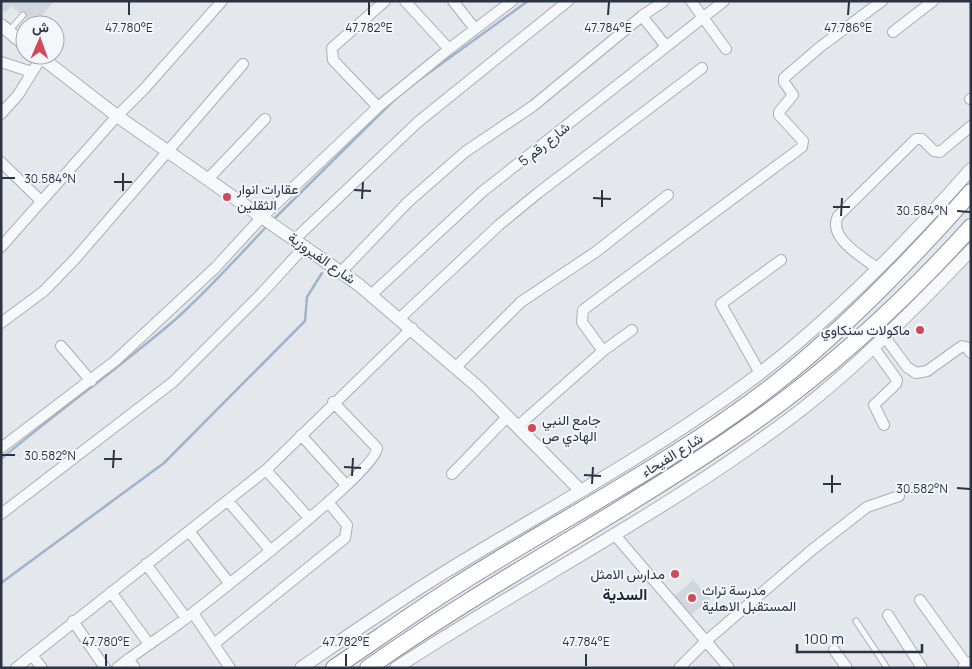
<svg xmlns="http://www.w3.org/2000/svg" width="972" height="669" font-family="Manrope,Vazirmatn,sans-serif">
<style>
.built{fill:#d2d6de}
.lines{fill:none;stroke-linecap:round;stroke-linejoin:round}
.stream{stroke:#9fb4cc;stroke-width:2.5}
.service-casing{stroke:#a9aeb7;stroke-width:7}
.minor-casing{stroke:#a9aeb7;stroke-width:12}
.tertiary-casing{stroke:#a9aeb7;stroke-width:14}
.trunk-casing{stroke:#8b94a3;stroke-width:18}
.service{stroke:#f7f8fa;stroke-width:5}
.minor{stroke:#f7f8fa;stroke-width:10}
.tertiary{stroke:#f7f8fa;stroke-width:12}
.trunk{stroke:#fff;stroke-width:16}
.ticks{fill:none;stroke:#2b3445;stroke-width:2}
.poi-dot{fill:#d1495b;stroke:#f4f6f9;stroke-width:2}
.labels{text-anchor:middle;stroke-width:4;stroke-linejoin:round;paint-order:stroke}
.street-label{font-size:14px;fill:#2b3445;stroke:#f4f6f9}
.poi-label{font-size:14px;fill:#2b3445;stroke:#f4f6f9;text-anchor:start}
.quarter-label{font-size:16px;font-weight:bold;fill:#1d2536;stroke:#f4f6f9}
.ticks-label{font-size:12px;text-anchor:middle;fill:#2b3445;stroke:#f4f6f9;stroke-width:4;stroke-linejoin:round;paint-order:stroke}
</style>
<rect width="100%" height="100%" fill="#e4e7ec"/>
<!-- built -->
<path class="built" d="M1 1H54L34 25 11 6 5 13 1 10Z
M693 580 710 599 690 616 673 597Z"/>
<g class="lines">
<!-- stream -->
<path class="stream" d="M412 85 528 1
M274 219 396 98
M1 459C58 411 119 368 176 319 208 290 237 258 266 227
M1 583 164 463 305 321 307 297 322 273"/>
<defs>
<path id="service" d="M9 31 23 15
M856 621 887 668"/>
<path id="minor" d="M405 1 449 49
M453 1 475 29
M691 1 726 49
M642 16 665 45
M893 32 933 1
M1 62 32 72
M970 99H971
M378 107 333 60 332 48 385 1
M1 114 18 95 41 58
M1 162 41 201
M208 179 265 119
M295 239 418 122 568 1
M1 247 117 116 145 88 222 1
M878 269C863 257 827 238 838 216L916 139H922L934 151 940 152 971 126
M342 271 408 202 465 152 533 106 642 16 664 1
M371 295 482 192 724 1
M400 318 499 225 538 193 702 68
M1 323 44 291 75 259 243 64
M884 336 907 367 916 373 927 371 962 346 966 347 971 353
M61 346 91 381
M874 348 897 380 896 384 874 405 884 425
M603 351 582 322 583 310 802 147 803 141 779 115V112L793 95 784 82V78L820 47 882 1
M456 367 521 302 597 251 668 195
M760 373 721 304 781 260
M518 426 603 351 632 330
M301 435 346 485
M1 448 115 361 215 268 261 218 378 107 449 49 512 1
M266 470 309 518
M452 474 508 416
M228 501 271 551
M1 514 173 382 262 293 305 246
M189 531 229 583
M614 534 729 668
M146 564 186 618
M111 592 149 644
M920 600 969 668
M193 613 230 668
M888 615 922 668
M73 621 105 668
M214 644 345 538 347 525 328 502
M834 650 847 668
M32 655 42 668
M128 659 135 668
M16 668 266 470 412 328
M117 668C142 648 169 632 194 612 220 591 377 470 377 448L333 402
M679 668 705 642 813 549 867 507 899 496"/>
<path id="tertiary" d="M1 25 25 45
M38 55 117 116 359 285 478 387 581 491
M301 668C349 635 396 602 445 572 551 507 660 449 759 374 837 314 906 243 971 169
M396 668C530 580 674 508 801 410 862 362 918 306 971 250
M964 668 971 663"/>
<path id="trunk" d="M334 668C374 641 413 613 454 587 561 519 676 461 776 383 847 327 911 260 971 192
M368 668C484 586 610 520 728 440 818 380 899 307 971 227"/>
</defs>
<!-- service casing -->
<use href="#service" class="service-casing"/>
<!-- minor casing -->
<use href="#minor" class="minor-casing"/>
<!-- tertiary casing -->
<use href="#tertiary" class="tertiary-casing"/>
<!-- trunk casing -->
<use href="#trunk" class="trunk-casing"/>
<!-- service -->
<use href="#service" class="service"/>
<!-- minor -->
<use href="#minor" class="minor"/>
<!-- tertiary -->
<use href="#tertiary" class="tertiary"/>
<!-- trunk -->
<use href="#trunk" class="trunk"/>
</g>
<!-- ticks -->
<path class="ticks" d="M129 15V2M369 15V2M608 15 609 2M848 15 849 2M2 178H15M114 182H132M354 190 371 191M123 191V173M593 198 611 199M362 199 363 182M602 207V190M833 207H850M957 211 970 212M841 216 842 198M2 455H15M104 459H122M344 467 361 468M113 468 114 450M584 475 601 476M352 476 353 458M592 484 593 467M823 484H841M957 488 970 489M832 493V475M106 666V654M346 666V654M586 666V654"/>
<!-- markers -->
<g class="poi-dot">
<circle cx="227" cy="197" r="5"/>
<circle cx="920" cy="330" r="5"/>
<circle cx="532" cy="428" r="5"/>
<circle cx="675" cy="574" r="5"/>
<circle cx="692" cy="598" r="5"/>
</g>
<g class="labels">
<!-- street labels -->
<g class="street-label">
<text transform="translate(544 144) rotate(-39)" y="5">شارع رقم 5</text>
<text transform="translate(322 258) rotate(35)" y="5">شارع الفيروزية</text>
<text transform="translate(672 455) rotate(-32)" y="5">شارع الفيحاء</text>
</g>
<!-- poi labels -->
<g class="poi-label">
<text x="237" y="194">عقارات انوار<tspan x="237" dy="16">الثقلين</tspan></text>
<text x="910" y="335" text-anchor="end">ماكولات سنكاوي</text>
<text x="542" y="425">جامع النبي<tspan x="542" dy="16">الهادي ص</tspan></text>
<text x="665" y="579" text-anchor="end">مدارس الامثل</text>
<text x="702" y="595">مدرسة تراث<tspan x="702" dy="16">المستقبل الاهلية</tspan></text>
</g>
<!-- quarter labels -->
<g class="quarter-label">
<text x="625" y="600">السدية</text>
</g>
</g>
<g class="ticks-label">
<text x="129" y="32">47.780°E</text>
<text x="369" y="32">47.782°E</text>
<text x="608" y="32">47.784°E</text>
<text x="848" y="32">47.786°E</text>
<text x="50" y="183">30.584°N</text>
<text x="922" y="215">30.584°N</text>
<text x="50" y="460">30.582°N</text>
<text x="922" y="493">30.582°N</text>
<text x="106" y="646">47.780°E</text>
<text x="346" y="646">47.782°E</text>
<text x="586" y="646">47.784°E</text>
</g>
<!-- border -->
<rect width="972" height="669" fill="none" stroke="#2b3445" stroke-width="5"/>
<!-- north arrow -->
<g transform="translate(40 40) rotate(2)"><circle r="24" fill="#f4f6f9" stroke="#a4a8b1"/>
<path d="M0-4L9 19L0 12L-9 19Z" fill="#d1495b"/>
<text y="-8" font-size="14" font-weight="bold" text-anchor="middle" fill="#2b3445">ش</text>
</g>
<!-- scale -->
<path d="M797 644v8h125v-8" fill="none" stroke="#2b3445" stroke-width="2.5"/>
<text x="804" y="644" font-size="15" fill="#2b3445" stroke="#f4f6f9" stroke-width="4" paint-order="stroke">100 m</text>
</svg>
